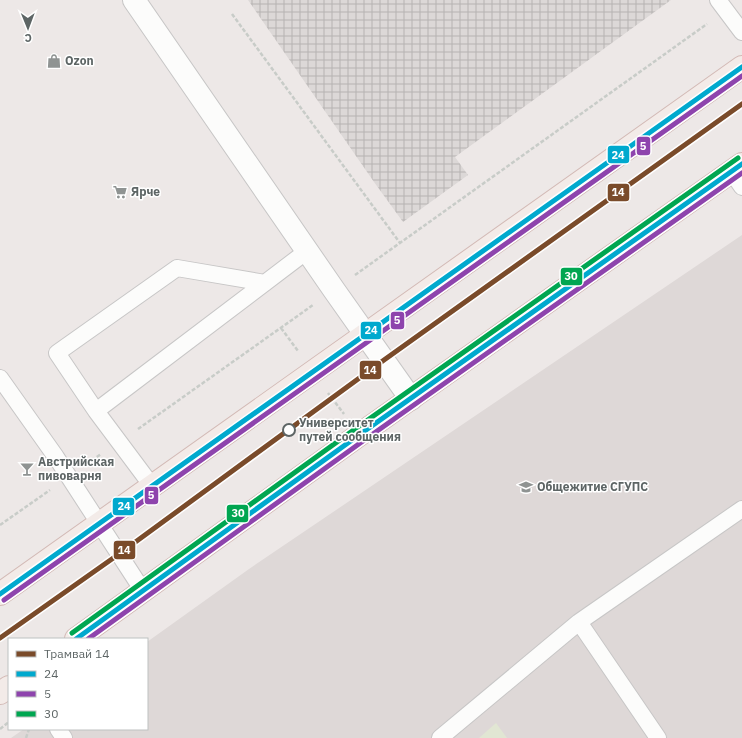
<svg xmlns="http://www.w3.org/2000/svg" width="742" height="738" font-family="'IBM Plex Sans',sans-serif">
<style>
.industrial{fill:url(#industrial-grid)}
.education{fill:#ded8d7}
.grass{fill:#e1e6d3}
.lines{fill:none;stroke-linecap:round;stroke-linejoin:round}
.lane-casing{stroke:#c7c6c6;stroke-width:18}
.street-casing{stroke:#c7c6c6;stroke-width:24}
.primary-casing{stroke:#d3bab6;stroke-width:24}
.path{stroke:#c8ccc8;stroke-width:2.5;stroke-dasharray:4 2;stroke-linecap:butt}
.lane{stroke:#fcfcfb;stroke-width:16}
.street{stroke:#fcfcfb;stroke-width:22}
.primary{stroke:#f3ebe8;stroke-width:22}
.bus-1-casing{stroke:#fff;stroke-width:8}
.bus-2-casing{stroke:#fff;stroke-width:8}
.bus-3-casing{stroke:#fff;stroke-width:8}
.bus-1{stroke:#00a9ce;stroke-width:5}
.bus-2{stroke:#8e44ad;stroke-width:5}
.bus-3{stroke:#00a651;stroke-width:5}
.tram-1-casing{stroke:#fff;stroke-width:8}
.tram-1{stroke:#7a4b2a;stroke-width:5}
.stop-dot{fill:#fff;stroke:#5d6565;stroke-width:2}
.labels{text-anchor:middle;stroke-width:3;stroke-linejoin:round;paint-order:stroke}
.poi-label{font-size:12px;font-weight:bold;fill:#5d6565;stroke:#fff;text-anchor:start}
.stop-label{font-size:12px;font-weight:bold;fill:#5d6565;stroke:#fff;text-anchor:start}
.line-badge{stroke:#fff;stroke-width:1.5}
.badge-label{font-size:11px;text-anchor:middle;font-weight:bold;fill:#fff}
</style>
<defs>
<pattern id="industrial-grid" width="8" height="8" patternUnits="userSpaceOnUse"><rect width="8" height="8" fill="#dcd8d7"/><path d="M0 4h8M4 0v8" fill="none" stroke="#b6b3b2"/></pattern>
</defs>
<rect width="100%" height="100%" fill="#ede8e7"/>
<!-- industrial -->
<path class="industrial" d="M248 0H671L455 157 468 175 403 222 374 182Z"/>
<!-- education -->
<path class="education" d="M742 235V738H11L24 729H147V642L249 569Z"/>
<!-- grass -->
<path class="grass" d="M496 723 507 738H479Z"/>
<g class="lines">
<defs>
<path id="lane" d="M718 0 742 32
M731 171 742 187
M0 378 56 457 143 591
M96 411 307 251
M152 486 96 411 57 353 177 268 265 283
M579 622 658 738
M58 729 64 738
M440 738 579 622 742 509"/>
<path id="street" d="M134 0 334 290 411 399"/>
<path id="primary" d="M0 594 742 67
M76 639 359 435 742 164
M0 693 9 687"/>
</defs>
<!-- lane casing -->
<use href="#lane" class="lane-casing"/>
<!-- street casing -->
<use href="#street" class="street-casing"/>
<!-- primary casing -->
<use href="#primary" class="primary-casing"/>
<!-- path -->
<path class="path" d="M232 14 400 243
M355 275 707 24
M281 328 298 351
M328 393 344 414
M138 429 313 305
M87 464 101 454
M0 525 50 490
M0 729 9 722
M26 738 29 729"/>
<!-- lane -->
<use href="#lane" class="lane"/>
<!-- street -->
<use href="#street" class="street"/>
<!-- primary -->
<use href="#primary" class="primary"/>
<defs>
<path id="bus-1" d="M0 594 742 67
M76 639 359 435 742 164"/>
<path id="bus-2" d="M4 600 742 76
M88 639 363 441 742 173"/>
<path id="bus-3" d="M72 633 355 429 738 158"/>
</defs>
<!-- bus-1 casing -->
<use href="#bus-1" class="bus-1-casing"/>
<!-- bus-2 casing -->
<use href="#bus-2" class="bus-2-casing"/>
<!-- bus-3 casing -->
<use href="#bus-3" class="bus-3-casing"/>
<!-- bus-1 -->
<use href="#bus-1" class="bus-1"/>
<!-- bus-2 -->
<use href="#bus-2" class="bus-2"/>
<!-- bus-3 -->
<use href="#bus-3" class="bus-3"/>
<defs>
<path id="tram-1" d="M0 638 119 554 384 360 742 104"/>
</defs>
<!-- tram-1 casing -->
<use href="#tram-1" class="tram-1-casing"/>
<!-- tram-1 -->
<use href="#tram-1" class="tram-1"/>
</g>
<!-- icons -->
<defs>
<symbol id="shop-bare" viewBox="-9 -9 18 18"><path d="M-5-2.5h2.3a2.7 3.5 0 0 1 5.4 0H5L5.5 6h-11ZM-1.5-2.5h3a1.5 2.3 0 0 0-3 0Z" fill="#8f9392" stroke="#fff" stroke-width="2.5" paint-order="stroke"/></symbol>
<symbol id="supermarket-bare" viewBox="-9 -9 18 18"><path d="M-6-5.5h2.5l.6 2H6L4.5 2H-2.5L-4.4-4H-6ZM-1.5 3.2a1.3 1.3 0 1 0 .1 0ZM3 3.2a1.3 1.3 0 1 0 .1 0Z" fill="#8f9392" stroke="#fff" stroke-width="2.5" paint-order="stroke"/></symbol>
<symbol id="bar-bare" viewBox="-9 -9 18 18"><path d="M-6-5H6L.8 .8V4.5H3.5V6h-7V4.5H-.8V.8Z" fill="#8f9392" stroke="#fff" stroke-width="2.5" paint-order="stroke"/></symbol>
<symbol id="university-bare" viewBox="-9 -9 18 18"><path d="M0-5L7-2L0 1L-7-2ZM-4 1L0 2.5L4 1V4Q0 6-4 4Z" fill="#8f9392" stroke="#fff" stroke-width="2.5" paint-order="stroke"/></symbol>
</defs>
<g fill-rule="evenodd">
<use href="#shop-bare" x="44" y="51" width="20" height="20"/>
<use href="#supermarket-bare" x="110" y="182" width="20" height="20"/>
<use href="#bar-bare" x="17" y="459" width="20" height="20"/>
<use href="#university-bare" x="516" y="477" width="20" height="20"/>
</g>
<!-- markers -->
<circle class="stop-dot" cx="289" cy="430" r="6"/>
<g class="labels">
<!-- poi labels -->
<g class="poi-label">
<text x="65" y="65">Ozon</text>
<text x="131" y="196">Ярче</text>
<text x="38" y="466">Австрийская<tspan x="38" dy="14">пивоварня</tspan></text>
<text x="537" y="491">Общежитие СГУПС</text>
</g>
<!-- stop labels -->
<g class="stop-label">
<text x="299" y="427">Университет<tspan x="299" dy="14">путей сообщения</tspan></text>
</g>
</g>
<g class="line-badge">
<rect x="636" y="136" width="15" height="20" rx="4" fill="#8e44ad"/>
<rect x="607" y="145" width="23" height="19" rx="4" fill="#00a9ce"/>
<rect x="607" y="183" width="23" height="19" rx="4" fill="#7a4b2a"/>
<rect x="560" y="267" width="23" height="19" rx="4" fill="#00a651"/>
<rect x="390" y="311" width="15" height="19" rx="4" fill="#8e44ad"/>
<rect x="360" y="321" width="22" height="19" rx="4" fill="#00a9ce"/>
<rect x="359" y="360" width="23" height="20" rx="4" fill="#7a4b2a"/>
<rect x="144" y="486" width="15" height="19" rx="4" fill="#8e44ad"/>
<rect x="112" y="497" width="23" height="19" rx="4" fill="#00a9ce"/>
<rect x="226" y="504" width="23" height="19" rx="4" fill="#00a651"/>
<rect x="113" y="540" width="23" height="20" rx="4" fill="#7a4b2a"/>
</g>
<g class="badge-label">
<text x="643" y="150">5</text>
<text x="618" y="159">24</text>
<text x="618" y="196">14</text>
<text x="571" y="280">30</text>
<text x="397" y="324">5</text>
<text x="371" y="334">24</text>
<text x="370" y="374">14</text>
<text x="151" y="499">5</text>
<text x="124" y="510">24</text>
<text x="238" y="517">30</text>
<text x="124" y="554">14</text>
</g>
<!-- legend -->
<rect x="8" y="638" width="140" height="92" fill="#ffffff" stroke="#bec1c1"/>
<rect x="16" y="651" width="20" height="6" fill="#7a4b2a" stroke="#bec1c1"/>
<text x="44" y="658" font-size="12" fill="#5d6565">Трамвай 14</text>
<rect x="16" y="671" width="20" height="6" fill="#00a9ce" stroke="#bec1c1"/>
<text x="44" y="678" font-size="12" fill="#5d6565">24</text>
<rect x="16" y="691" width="20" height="6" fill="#8e44ad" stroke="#bec1c1"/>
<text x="44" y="698" font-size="12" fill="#5d6565">5</text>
<rect x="16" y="711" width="20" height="6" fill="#00a651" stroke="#bec1c1"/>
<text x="44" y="718" font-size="12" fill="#5d6565">30</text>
<!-- north arrow -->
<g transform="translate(28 28) rotate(179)" stroke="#ffffff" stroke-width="3" paint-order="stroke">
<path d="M0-3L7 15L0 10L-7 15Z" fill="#5d6565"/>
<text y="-6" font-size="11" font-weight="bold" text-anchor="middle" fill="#5d6565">С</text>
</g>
</svg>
